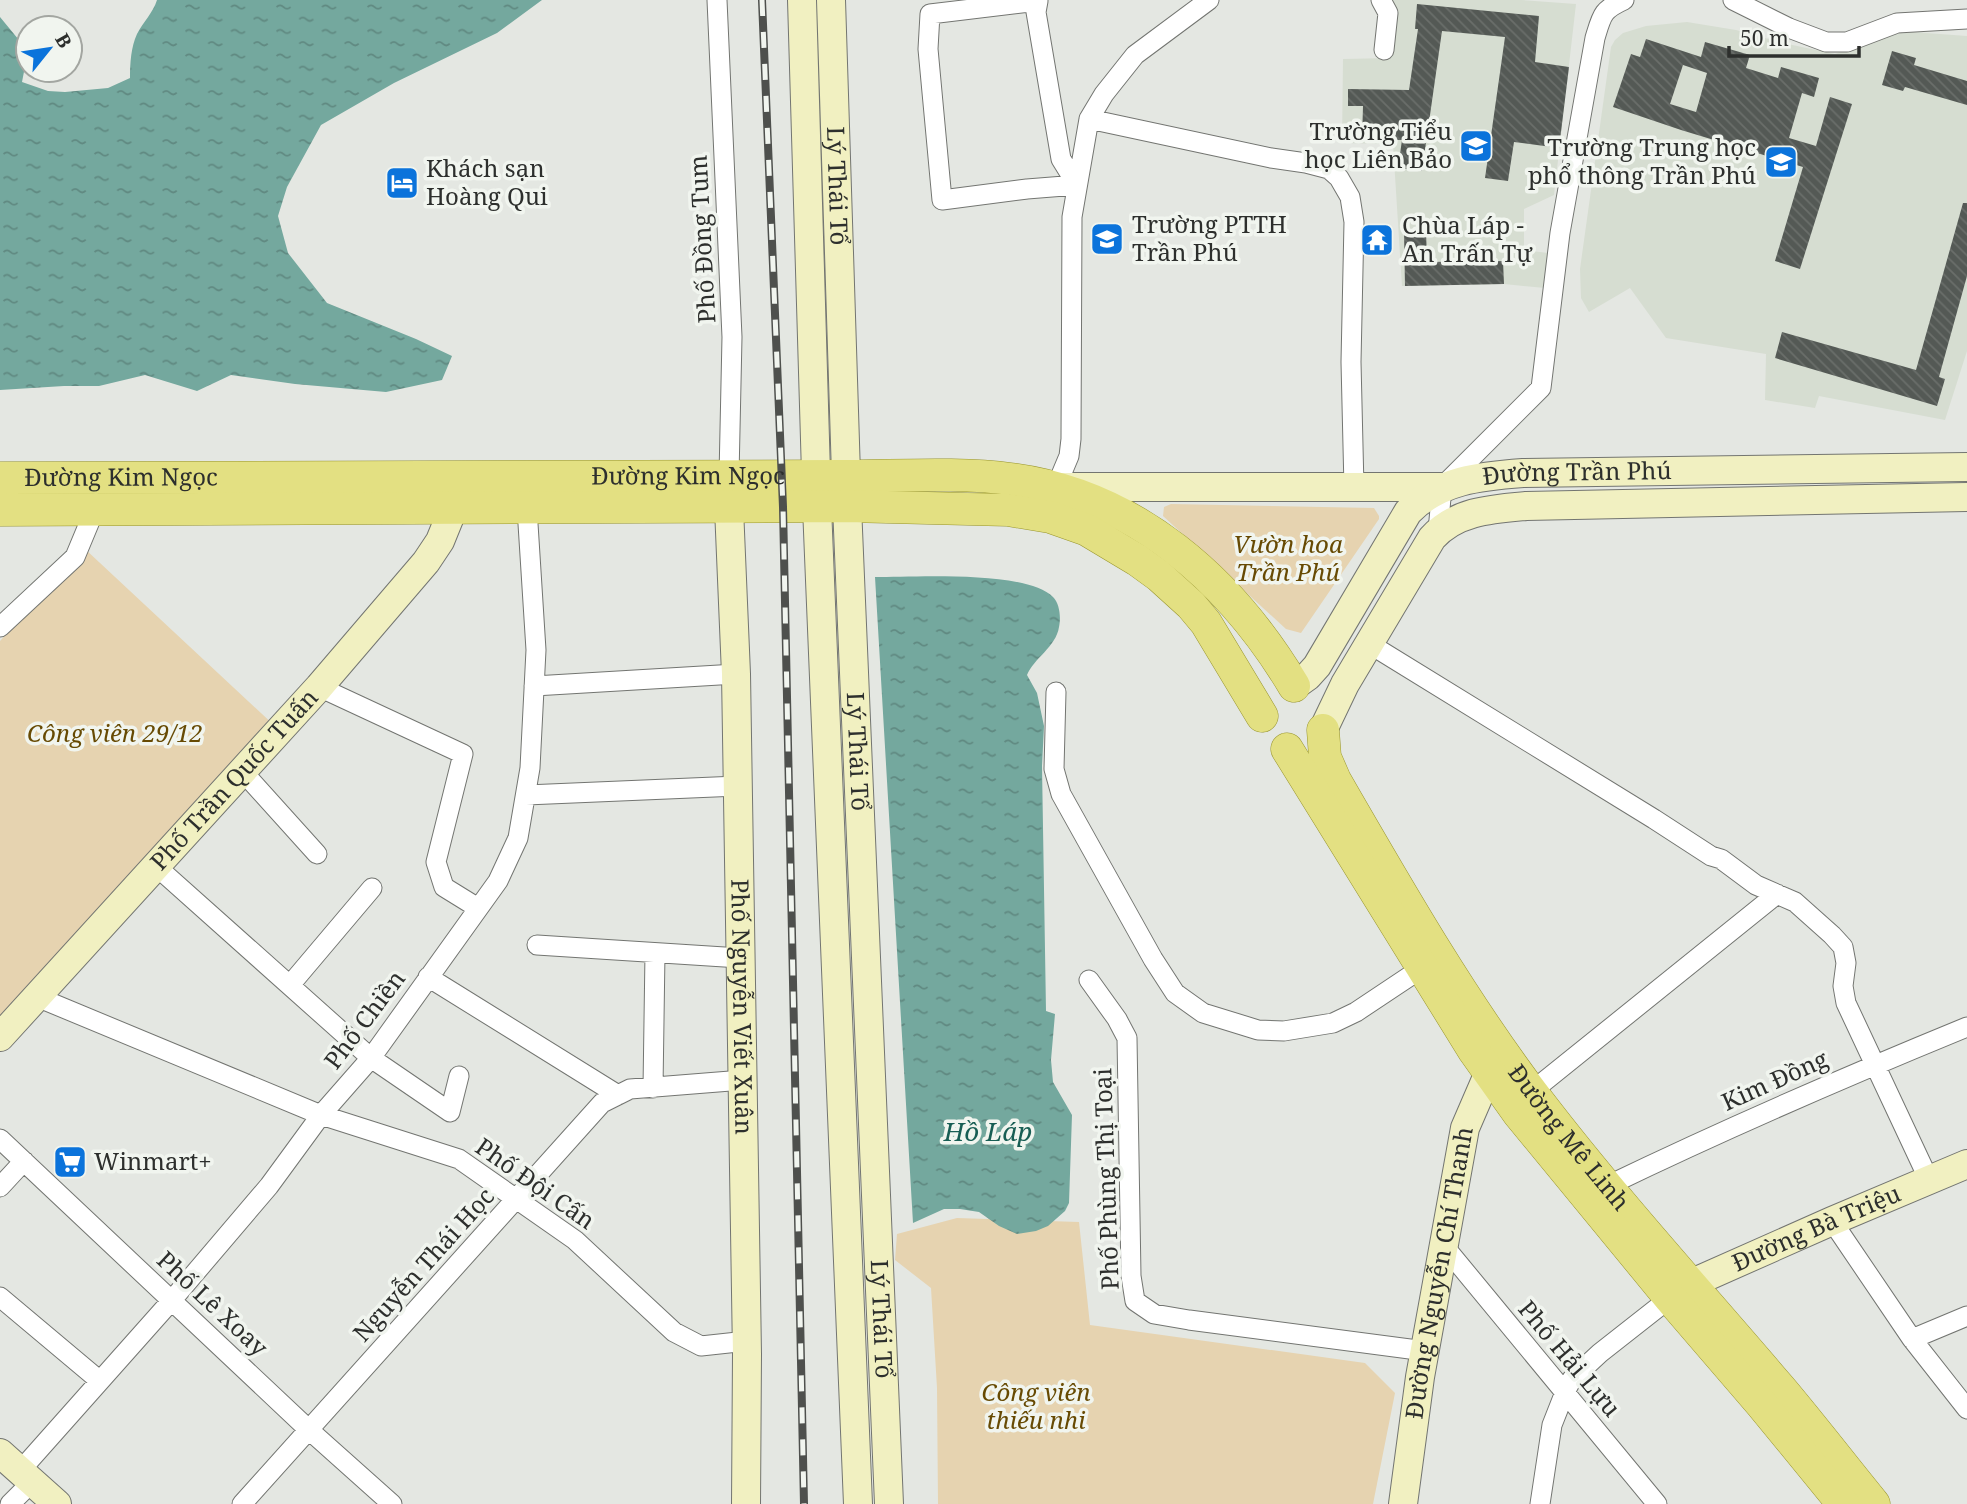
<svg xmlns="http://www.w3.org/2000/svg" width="1967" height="1504" font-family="'Noto Serif',serif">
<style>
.built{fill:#d6ddd1}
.green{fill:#e6d3b0}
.water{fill:url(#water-ripples)}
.building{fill:url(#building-back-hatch);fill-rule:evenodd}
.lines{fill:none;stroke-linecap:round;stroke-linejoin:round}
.street-casing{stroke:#737571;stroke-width:21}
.secondary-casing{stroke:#737571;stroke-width:30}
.primary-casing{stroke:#98952e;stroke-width:33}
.street{stroke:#fff;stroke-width:19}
.secondary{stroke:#f1f0c1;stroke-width:28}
.primary{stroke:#e3e082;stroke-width:32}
.rail-casing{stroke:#4e504d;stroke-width:8}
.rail{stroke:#f1f5ef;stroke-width:5;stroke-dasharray:16;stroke-linecap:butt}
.labels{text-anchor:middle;stroke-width:7;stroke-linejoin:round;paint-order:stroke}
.poi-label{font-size:24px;fill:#2d2f2d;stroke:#f1f5ef;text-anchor:start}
.street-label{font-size:24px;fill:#2d2f2d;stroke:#f1f5ef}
.park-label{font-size:24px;font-style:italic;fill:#674a03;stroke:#f1f5ef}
.water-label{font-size:26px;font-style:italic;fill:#185e54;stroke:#f1f5ef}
</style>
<defs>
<pattern id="water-ripples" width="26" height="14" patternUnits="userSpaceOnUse" patternTransform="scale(1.75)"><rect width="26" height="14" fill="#74a89e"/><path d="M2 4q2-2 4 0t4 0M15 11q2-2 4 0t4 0" fill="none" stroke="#608981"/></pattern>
<pattern id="building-back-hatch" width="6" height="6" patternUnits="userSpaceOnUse" patternTransform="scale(1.75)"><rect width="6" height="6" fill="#545955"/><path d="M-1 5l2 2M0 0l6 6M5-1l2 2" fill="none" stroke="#6a6e6a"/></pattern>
</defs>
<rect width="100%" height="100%" fill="#e4e7e2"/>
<!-- built -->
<path class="built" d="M1390 0H1521L1576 4 1554 195 1524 209V250L1548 253 1545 288 1504 284 1402 286 1393 144 1342 143 1343 59 1391 58Z
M1687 22 1736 30 1783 43 1835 54 1899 31 1967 36V351L1945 420 1819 396 1815 408 1765 400 1766 354 1666 338 1630 288 1589 312 1581 298 1580 269 1611 47 1615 40 1623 33 1646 26Z"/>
<!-- green -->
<path class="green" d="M1171 504 1374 508 1379 516V519L1301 633 1286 629 1163 516 1164 507Z
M85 549 277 728 0 1029V641Z
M957 1218 1079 1222 1090 1325 1365 1363 1395 1393 1373 1504H938L937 1388 931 1288 895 1260 897 1234Z"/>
<!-- water -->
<path class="water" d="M157 0H542L497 33 394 83 321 125 287 187 278 216 288 253 327 303 416 339 452 356 442 380 386 392 295 384 231 375 197 391 145 375 99 386H64L0 390V17L28 51 22 82 48 91 65 92 108 88 130 78C130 63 131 47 137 34 143 22 153 13 157 0Z
M875 577C914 577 1026 570 1053 597 1060 604 1061 618 1059 627 1056 647 1034 658 1027 675L1037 693 1044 726 1042 766 1046 1011 1055 1014 1051 1060 1053 1082 1072 1115 1069 1203 1065 1211 1048 1226 1036 1231 1017 1234 999 1226 979 1212 960 1209H944L913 1223Z"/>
<!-- building -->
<path class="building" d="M1417 4 1539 16 1535 62 1569 67 1559 148 1514 142 1508 181 1485 178 1505 37 1442 31 1422 171 1398 168 1402 140H1362L1363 106H1348V89L1409 90 1418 29H1415Z
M1646 39 1701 57 1705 42 1750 55 1746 68 1778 78 1781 67 1819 78 1814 97 1802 93 1789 138 1816 146 1830 97 1852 104 1800 269 1775 261 1803 167 1681 130 1613 107 1631 54 1640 57ZM1683 65 1707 73 1696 112 1670 104Z
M1892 51 1916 58 1914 65 1967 81V105L1905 87 1903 91 1882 85Z
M1963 203H1967V276L1939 377 1945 379 1937 406 1775 358 1782 332 1916 370Z
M1404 230H1426L1427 262 1503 261 1504 284 1405 286Z"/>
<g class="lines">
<defs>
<path id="street" d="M717 0 732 337 729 476
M1381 0 1388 13 1384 50
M1733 0 1789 28 1826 42H1847L1897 23 1967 19
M1038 1 930 14 928 49 942 200 1027 189 1077 185 1061 159 1036 12 1038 1V0
M1089 119 1271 158 1306 163 1329 169 1339 178 1350 197 1354 222 1351 362 1354 488
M1056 487 1069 456 1071 439 1072 217 1089 119 1104 94 1135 55 1209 0
M1438 531 1442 487 1541 388 1560 233 1595 38C1602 15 1602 10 1624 0
M0 627 75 557 95 509 96 503
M1368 643 1654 819 1711 856 1721 859 1756 885 1795 902 1832 935 1843 947 1846 963 1843 986 1846 1003 1929 1180
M534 686 736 674
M319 687 463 754 436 862 444 887 478 908
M1056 692 1054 769 1061 794 1153 959 1175 993 1203 1013 1258 1030 1284 1031 1333 1023 1356 1012 1422 968
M243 772 317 854
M526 795 738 786
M157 867 371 1058 450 1112 459 1076
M537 945 740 958
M428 977 618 1095
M1089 980 1117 1019 1127 1038 1131 1276 1135 1301 1154 1314 1189 1320 1425 1351
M290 985 372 888
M37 997 321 1115 459 1159 575 1240 674 1332 701 1346 747 1341
M653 1088 655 953
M1531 1092 1777 894
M0 1139 308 1429 392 1504
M1607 1186C1725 1129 1845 1077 1967 1027
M0 1187 24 1161
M1832 1221 1912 1339 1967 1409
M1444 1246 1657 1504
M0 1297 100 1381
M1912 1339 1967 1316
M20 1471 172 1300 269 1186 321 1115 371 1058 498 881 518 838 530 768 536 650 527 508
M10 1504 32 1482
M242 1504 602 1103 630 1089 743 1080
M1540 1504 1552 1425 1565 1392 1572 1379 1600 1353 1670 1298"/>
<g id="secondary">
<path d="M802 0 817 507 858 1504"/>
<path id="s1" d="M831 0 847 506 889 1504"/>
<path d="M1063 487H1442"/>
<path id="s2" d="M729 508 736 674 747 1354 746 1504"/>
<path id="s3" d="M1294 686 1308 676 1317 666 1408 512C1439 480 1481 476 1523 473L1967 467"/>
<path d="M1323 730 1345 684 1432 538C1456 511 1492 509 1526 506L1967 497"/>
<path id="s4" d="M0 1037 319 687 426 562 440 541 453 509"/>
<path id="s5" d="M1673 1296 1690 1284 1832 1221 1967 1164"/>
<path d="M0 1453 57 1504"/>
<path id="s6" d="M1403 1504 1420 1377 1465 1128 1497 1054"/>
</g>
<g id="primary">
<path id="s7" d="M0 478 846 476C898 476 960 472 1011 479 1136 495 1232 582 1294 686"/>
<path d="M0 510 847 506 1008 510 1050 517 1087 530 1137 560 1159 576 1191 605 1206 623 1262 716"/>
<path id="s8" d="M1323 730 1325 757 1335 780C1398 889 1462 1001 1539 1102 1615 1201 1700 1294 1781 1389 1813 1427 1843 1466 1874 1504"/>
<path d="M1287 749 1474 1051 1518 1113 1670 1298 1762 1405 1843 1504"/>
</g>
</defs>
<!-- street casing -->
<use href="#street" class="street-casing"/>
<!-- secondary casing -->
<use href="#secondary" class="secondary-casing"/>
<!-- primary casing -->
<use href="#primary" class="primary-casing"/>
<!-- street -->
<use href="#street" class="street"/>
<!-- secondary -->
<use href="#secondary" class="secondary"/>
<!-- primary -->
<use href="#primary" class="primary"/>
<defs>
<path id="rail" d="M762 0 783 507 804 1504"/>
</defs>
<!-- rail casing -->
<use href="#rail" class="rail-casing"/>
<!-- rail -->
<use href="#rail" class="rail"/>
</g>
<!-- icons -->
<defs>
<symbol id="school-square" viewBox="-11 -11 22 22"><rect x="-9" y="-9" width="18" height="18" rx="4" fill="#0b73db" stroke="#f1f5ef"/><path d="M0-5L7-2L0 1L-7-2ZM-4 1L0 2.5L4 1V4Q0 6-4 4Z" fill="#fff"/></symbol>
<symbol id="hotel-square" viewBox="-11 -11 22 22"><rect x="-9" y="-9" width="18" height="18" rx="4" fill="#0b73db" stroke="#f1f5ef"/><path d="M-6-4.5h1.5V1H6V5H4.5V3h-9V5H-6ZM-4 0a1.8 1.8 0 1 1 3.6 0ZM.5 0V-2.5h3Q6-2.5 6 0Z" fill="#fff"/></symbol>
<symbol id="temple-square" viewBox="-11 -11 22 22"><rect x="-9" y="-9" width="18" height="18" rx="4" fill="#0b73db" stroke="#f1f5ef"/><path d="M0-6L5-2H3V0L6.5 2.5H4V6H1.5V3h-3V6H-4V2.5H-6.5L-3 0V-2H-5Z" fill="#fff"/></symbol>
<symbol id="supermarket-square" viewBox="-11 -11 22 22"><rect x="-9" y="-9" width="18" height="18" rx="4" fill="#0b73db" stroke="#f1f5ef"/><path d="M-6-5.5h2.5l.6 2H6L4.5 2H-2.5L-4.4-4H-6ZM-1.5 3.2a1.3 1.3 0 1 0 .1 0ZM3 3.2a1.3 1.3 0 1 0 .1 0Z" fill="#fff"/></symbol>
</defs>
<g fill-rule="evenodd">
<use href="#school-square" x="1457" y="127" width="38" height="38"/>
<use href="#school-square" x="1762" y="143" width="38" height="38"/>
<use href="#hotel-square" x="383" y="164" width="38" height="38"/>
<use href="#school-square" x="1088" y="220" width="38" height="38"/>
<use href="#temple-square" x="1358" y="221" width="38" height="38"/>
<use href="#supermarket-square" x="51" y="1143" width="38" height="38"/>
</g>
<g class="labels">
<!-- poi labels -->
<g class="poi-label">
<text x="1452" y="140" text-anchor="end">Trường Tiểu<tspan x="1452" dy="28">học Liên Bảo</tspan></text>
<text x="1756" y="156" text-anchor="end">Trường Trung học<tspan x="1756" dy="28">phổ thông Trần Phú</tspan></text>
<text x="426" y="177">Khách sạn<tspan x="426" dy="28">Hoàng Qui</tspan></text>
<text x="1132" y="233">Trường PTTH<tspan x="1132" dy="28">Trần Phú</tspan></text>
<text x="1402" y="234">Chùa Láp -<tspan x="1402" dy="28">An Trấn Tự</tspan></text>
<text x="94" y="1170">Winmart+</text>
</g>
<!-- street labels -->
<g class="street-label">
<text dy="8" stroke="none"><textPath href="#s1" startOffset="186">Lý Thái Tổ</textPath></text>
<text transform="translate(703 239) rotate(-93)" y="8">Phố Đồng Tum</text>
<text dy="8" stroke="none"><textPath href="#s3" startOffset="388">Đường Trần Phú</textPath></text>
<text dy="8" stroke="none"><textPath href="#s7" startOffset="688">Đường Kim Ngọc</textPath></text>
<text dy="8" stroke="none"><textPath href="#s7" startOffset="121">Đường Kim Ngọc</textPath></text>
<text dy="8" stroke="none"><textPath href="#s1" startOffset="752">Lý Thái Tổ</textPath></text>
<text dy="8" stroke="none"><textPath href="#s4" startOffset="348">Phố Trần Quốc Tuấn</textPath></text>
<text dy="8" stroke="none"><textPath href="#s2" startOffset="499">Phố Nguyễn Viết Xuân</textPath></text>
<text transform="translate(365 1020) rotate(-53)" y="8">Phố Chiền</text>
<text transform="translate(1775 1081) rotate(-24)" y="8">Kim Đồng</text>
<text dy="8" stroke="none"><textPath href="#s8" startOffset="480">Đường Mê Linh</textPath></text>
<text transform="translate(1107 1179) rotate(-92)" y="8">Phố Phùng Thị Toại</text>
<text transform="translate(535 1184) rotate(35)" y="8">Phố Đội Cấn</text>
<text dy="8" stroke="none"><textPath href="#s5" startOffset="159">Đường Bà Triệu</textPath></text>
<text transform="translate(424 1265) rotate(-48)" y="8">Nguyễn Thái Học</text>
<text dy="8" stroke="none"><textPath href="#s6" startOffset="234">Đường Nguyễn Chí Thanh</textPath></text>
<text transform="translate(212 1304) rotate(43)" y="8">Phố Lê Xoay</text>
<text dy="8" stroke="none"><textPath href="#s1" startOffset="1320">Lý Thái Tổ</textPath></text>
<text transform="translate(1569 1359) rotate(50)" y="8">Phố Hải Lựu</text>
</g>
<!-- park labels -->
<g class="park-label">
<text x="1288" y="553">Vườn hoa<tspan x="1288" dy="28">Trần Phú</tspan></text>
<text x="115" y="742">Công viên 29/12</text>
<text x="1036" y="1401">Công viên<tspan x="1036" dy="28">thiếu nhi</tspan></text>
</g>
<!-- water labels -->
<g class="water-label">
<text x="988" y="1141">Hồ Láp</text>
</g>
</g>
<!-- north arrow -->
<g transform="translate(49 49) rotate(60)"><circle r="33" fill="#f1f5ef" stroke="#a3a6a1" stroke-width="2"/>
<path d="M0-5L12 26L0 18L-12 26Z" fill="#0b73db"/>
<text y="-10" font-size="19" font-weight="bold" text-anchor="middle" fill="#2d2f2d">B</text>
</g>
<!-- scale -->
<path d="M1729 46v10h130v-10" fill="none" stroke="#2d2f2d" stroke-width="3.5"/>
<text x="1740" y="46" font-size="21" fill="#2d2f2d" stroke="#f1f5ef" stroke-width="5" paint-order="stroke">50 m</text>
</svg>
